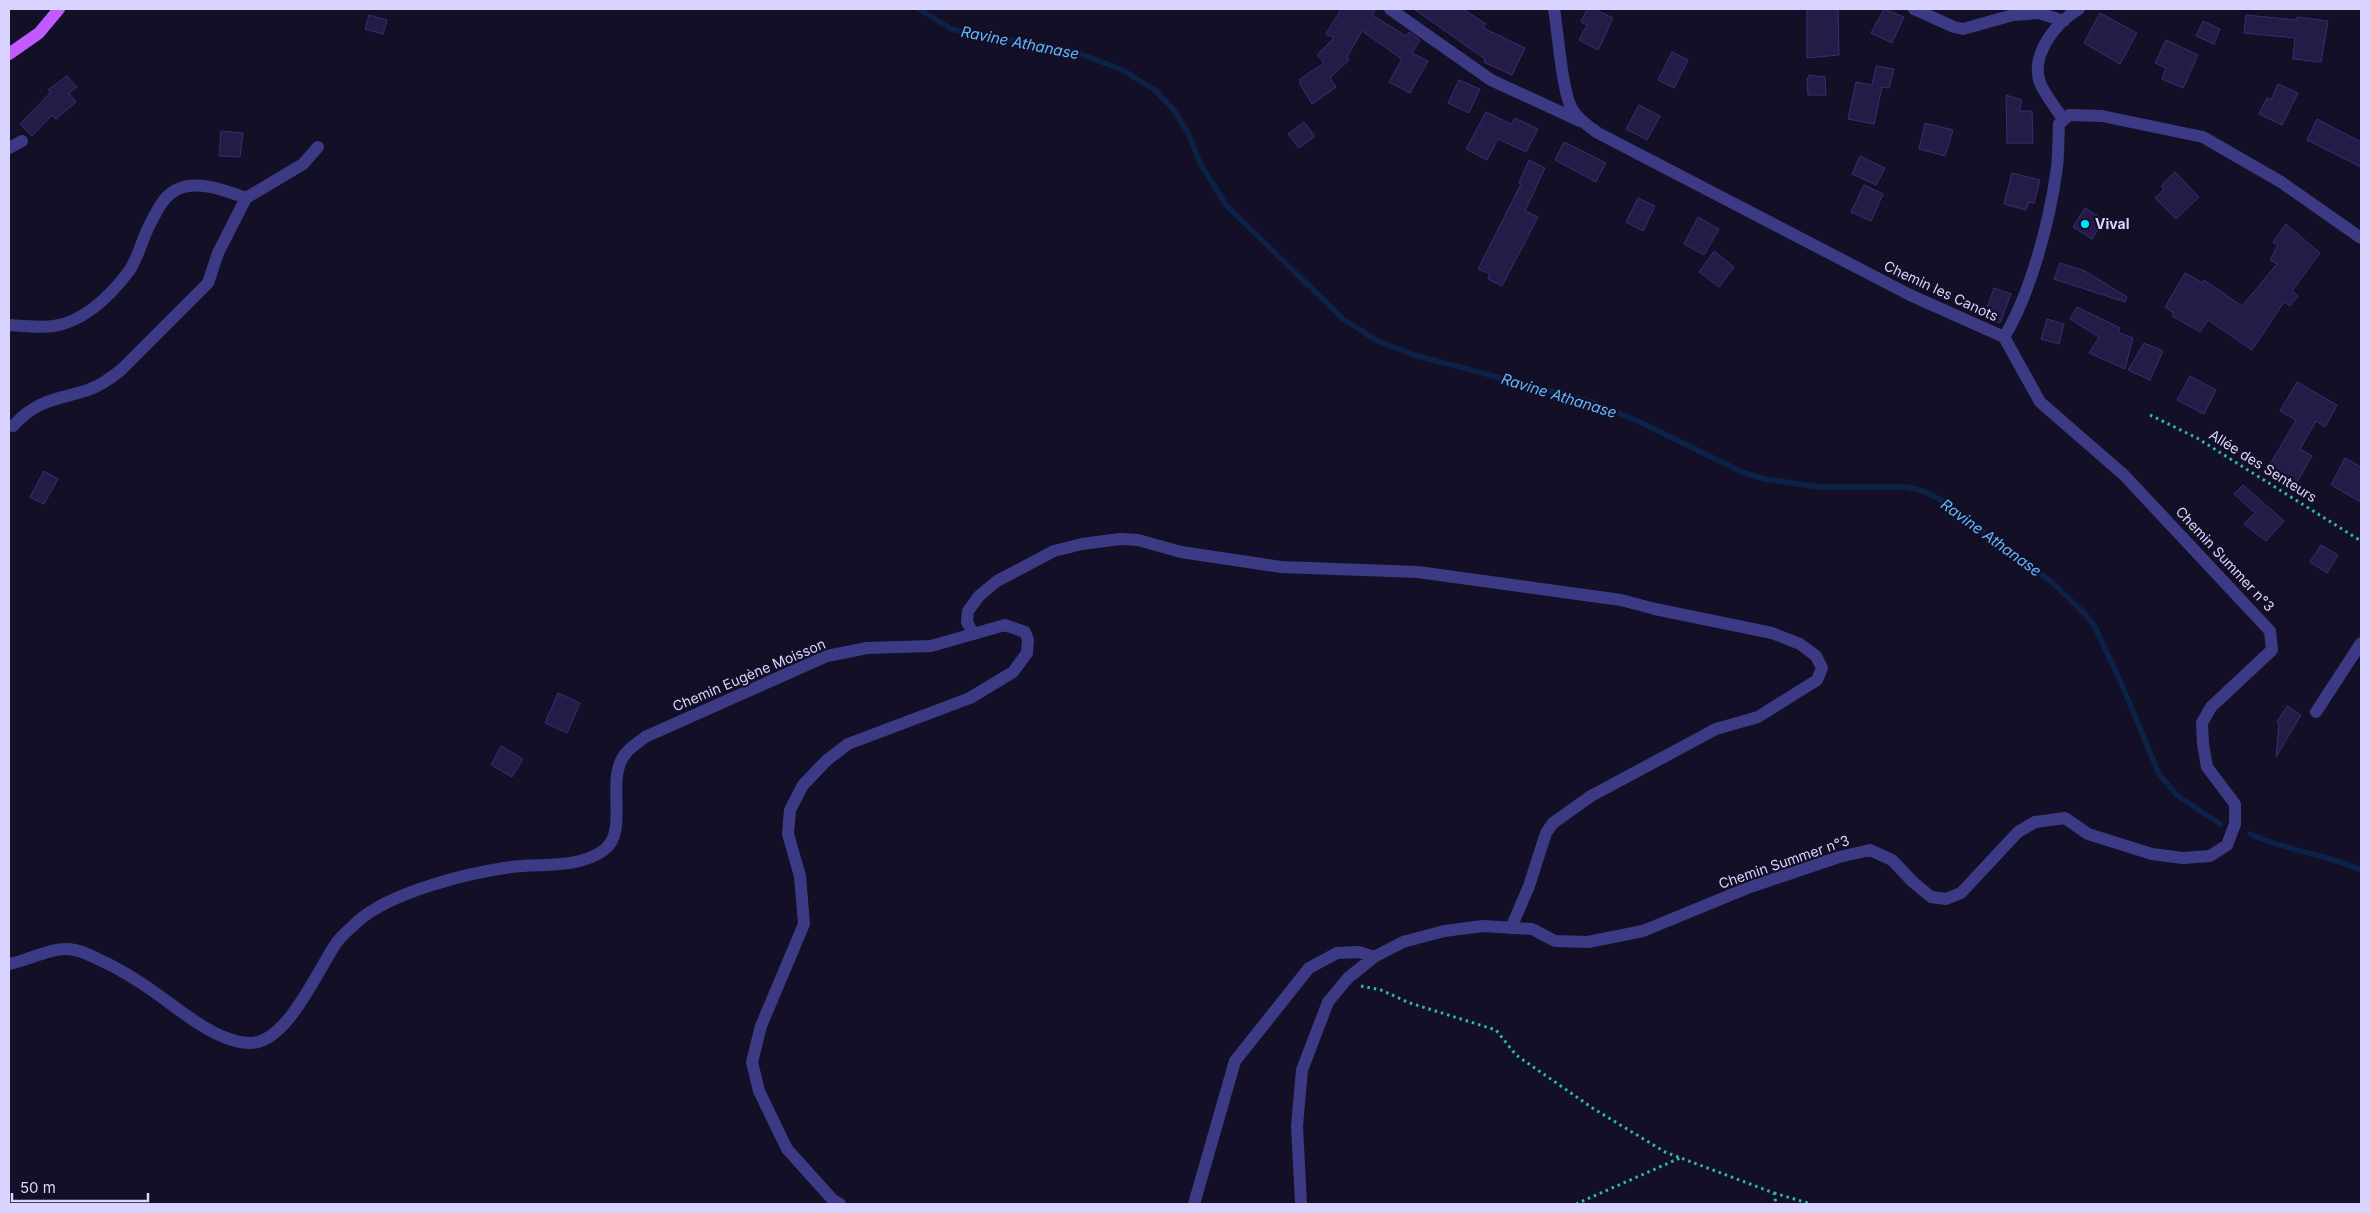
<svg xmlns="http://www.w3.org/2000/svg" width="2370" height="1213" font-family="Inter,sans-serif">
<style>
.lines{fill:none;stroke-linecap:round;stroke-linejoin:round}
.stream{stroke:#0c2248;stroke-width:5.5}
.building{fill:#241b47;stroke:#3b2d73}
.path{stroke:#2fb8b0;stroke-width:3;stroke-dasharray:2.5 4;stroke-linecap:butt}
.minor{stroke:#3d3a85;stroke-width:12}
.major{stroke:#c25bff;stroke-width:12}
.poi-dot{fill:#00e5ff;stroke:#130f26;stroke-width:2}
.labels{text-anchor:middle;stroke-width:4.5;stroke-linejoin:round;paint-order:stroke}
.poi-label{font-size:14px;font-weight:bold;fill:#d9d4ff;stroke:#130f26;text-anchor:start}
.street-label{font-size:14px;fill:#d9d4ff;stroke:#130f26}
.water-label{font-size:15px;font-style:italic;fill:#62b6ff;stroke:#130f26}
</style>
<rect width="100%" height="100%" fill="#130f26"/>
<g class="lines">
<!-- stream -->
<path class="stream" d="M919 9 951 29 964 32 1070 50 1123 70 1156 91 1173 109 1187 131 1200 163 1226 205 1343 319 1376 340 1414 355 1592 402 1640 422 1742 472 1765 479 1820 487H1907L1926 492 1944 502 1952 512 1992 538 2052 582 2085 614 2094 625 2119 678 2159 774 2177 795 2220 824
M2250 834C2286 851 2326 854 2361 870"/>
</g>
<!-- building -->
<path class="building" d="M1341 9H1376L1372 15 1406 36 1409 32 1420 40 1412 53 1428 61 1410 93 1389 82 1402 59 1362 31 1347 57 1349 60 1330 78 1336 87 1312 104 1300 84V79L1324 63 1317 55 1334 38 1326 34Z
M1414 9H1463L1486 24 1483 28 1525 48 1512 75 1484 62 1485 59Z
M1587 9H1594L1613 18 1598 50 1579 40 1587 25 1581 22Z
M1807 9H1838L1839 55 1807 58Z
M1884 9 1904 17 1892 43 1871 33Z
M2100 13 2137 33 2120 64 2084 43Z
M369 15 387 20 383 34 365 29Z
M2246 15 2297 20V17L2328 21 2321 62 2293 59 2295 38 2244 33Z
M2203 21 2220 29 2214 44 2196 36Z
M2166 40 2198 55 2183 88 2162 79 2166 68 2155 63Z
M1672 52 1688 60 1674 88 1658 80Z
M1876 66 1894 69 1889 88 1882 87 1874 124 1848 119 1856 82 1872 85Z
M1809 75 1825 77 1826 95H1808L1807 78H1809Z
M67 76 77 87 69 93 76 102 56 119 52 115 32 136 20 124 51 92 48 90Z
M1459 80 1480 89 1469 113 1448 103Z
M2278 84 2298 93 2282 125 2259 114 2267 98 2271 100Z
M2006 95 2022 100 2019 111H2032L2033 143H2007Z
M1639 105 1660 116 1647 140 1626 129Z
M1486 112 1511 124 1515 118 1538 129 1526 152 1498 139 1487 160 1466 149Z
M2317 119 2361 142V167L2307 140Z
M1304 122 1315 136 1299 148 1288 134Z
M1925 123 1953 130 1945 156 1919 149Z
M221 131 243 133 240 157 219 156Z
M1564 142 1606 163 1596 182 1555 160Z
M1860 156 1885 168 1876 185 1852 174Z
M1529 160 1545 168 1525 211 1538 217 1502 286 1488 279 1490 274 1478 269 1521 184 1519 183Z
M2175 172 2199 197 2176 219 2155 198 2164 189 2161 186Z
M2012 173 2040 180 2034 203 2029 202 2026 210 2004 204Z
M1864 185 1883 194 1871 221 1851 212Z
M1638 198 1655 206 1643 231 1626 222Z
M2085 208 2104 220 2092 239 2073 227Z
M1698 217 1719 229 1704 255 1684 244Z
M2286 224 2320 253 2292 291 2298 296 2290 306 2284 302 2252 350 2208 320 2200 332 2172 316 2174 313 2165 307 2185 273 2203 283 2204 280 2242 306 2277 264 2270 260 2278 245 2273 242Z
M1714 251 1734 267 1719 287 1699 272Z
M2060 263 2085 271 2127 297 2125 302 2054 279Z
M1994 288 2011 294 2000 323 1984 317Z
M2077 307 2120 328 2118 332 2133 338 2125 369 2089 353 2099 337 2070 319Z
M2047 319 2064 324 2059 344 2041 339Z
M2144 343 2163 351 2150 380 2128 370Z
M2190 376 2216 390 2204 414 2177 400Z
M2297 382 2337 405 2325 427 2316 421 2300 449 2312 456 2297 482 2269 466 2296 420 2280 411Z
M2345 458 2361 467V502L2331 485Z
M44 471 58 479 44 504 30 497Z
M2243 485 2284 521 2266 541 2244 524 2255 513 2234 494Z
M2321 545 2338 555 2327 573 2310 562Z
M558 693 580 703 567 733 545 723Z
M2287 706 2301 715 2276 757 2279 724 2277 722Z
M501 746 523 759 512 777 491 765Z"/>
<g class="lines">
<!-- path -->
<path class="path" d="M2150 415 2197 438 2361 541
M1361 986 1381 990 1410 1003 1496 1030 1516 1055 1594 1109 1665 1152 1774 1193 1776 1204
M1774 1193 1811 1204
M1576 1204 1680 1158"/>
<!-- minor -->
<path class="minor" d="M1390 9 1491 80 1580 121
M1554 9C1558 32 1562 92 1572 109 1578 119 1589 127 1598 133L1910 295 2004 337
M1914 9 1954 27 1963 29 2013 15 2039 13 2064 21
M2063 119C2056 108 2045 95 2040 83 2030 55 2056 22 2079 9
M9 148 22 141
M9 325C23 326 40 328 54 326 85 321 111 295 129 271 138 258 142 240 149 226 156 213 163 196 176 190 197 179 226 191 246 198
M2004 337C2030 295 2049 223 2056 174 2059 157 2058 140 2059 124L2069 115 2102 116 2203 137 2281 182 2361 238
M13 426C37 399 57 400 88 390 100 386 111 378 121 370L208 283 218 253 246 198 303 164 318 147
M973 633 967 622 968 611 979 596 997 581 1054 551 1082 544 1120 539 1138 540 1181 552 1281 567 1418 572 1621 600 1655 609 1772 633 1800 644 1816 656 1822 668 1817 680 1758 717 1716 729 1591 796 1553 823 1546 833 1529 886 1511 928
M2316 712 2361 643
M9 964C26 961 48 949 65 949 76 948 90 955 100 960 120 969 139 981 157 994 181 1011 218 1043 251 1043 288 1042 318 969 337 942 342 935 351 928 357 922 390 892 468 873 511 867 542 863 578 869 604 850 630 831 604 778 626 753 631 747 639 742 645 737L827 656 867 648 931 646 1005 625 1025 632 1028 640 1027 653 1013 672 970 698 848 744 827 760 803 785 790 810 788 834 800 876 804 924 761 1026 752 1062 759 1091 787 1149 833 1200 840 1204
M1194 1204 1235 1061 1309 968 1337 953 1359 952 1374 957
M1301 1204 1297 1126 1302 1070 1328 1002 1348 978 1374 957 1403 942 1444 931 1483 926 1532 929 1555 941 1588 942 1643 931 1750 887 1839 857 1870 850 1892 860 1913 882 1931 897 1946 899 1961 893 2018 832 2035 822 2065 818 2088 834 2152 854 2183 858 2210 856 2227 845 2235 824V804L2207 767 2203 744 2202 723 2211 707 2272 650 2270 631 2124 475 2040 402 2004 337"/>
<!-- major -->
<path class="major" d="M9 54 39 33 59 9"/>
</g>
<!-- markers -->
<circle class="poi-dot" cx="2085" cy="224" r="5"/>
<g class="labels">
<!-- poi labels -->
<g class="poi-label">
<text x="2095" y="229">Vival</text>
</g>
<!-- street labels -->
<g class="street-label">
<text transform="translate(1941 291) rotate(25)" y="5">Chemin les Canots</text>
<text transform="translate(2263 466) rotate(32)" y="5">Allée des Senteurs</text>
<text transform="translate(2225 559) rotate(47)" y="5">Chemin Summer n°3</text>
<text transform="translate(749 675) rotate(-23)" y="5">Chemin Eugène Moisson</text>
<text transform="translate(1784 862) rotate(-19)" y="5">Chemin Summer n°3</text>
</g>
<!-- water labels -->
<g class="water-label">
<text transform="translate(1020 43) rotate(11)" y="5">Ravine Athanase</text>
<text transform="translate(1559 396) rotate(17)" y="5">Ravine Athanase</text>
<text transform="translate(1991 538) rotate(36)" y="5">Ravine Athanase</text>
</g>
</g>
<!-- border -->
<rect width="2370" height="1213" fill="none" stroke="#d9d4ff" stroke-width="20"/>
<!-- scale -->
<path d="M12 1193v8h136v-8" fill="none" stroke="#d9d4ff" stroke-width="2.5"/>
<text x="20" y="1193" font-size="15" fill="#d9d4ff" stroke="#130f26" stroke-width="4" paint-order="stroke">50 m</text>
</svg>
